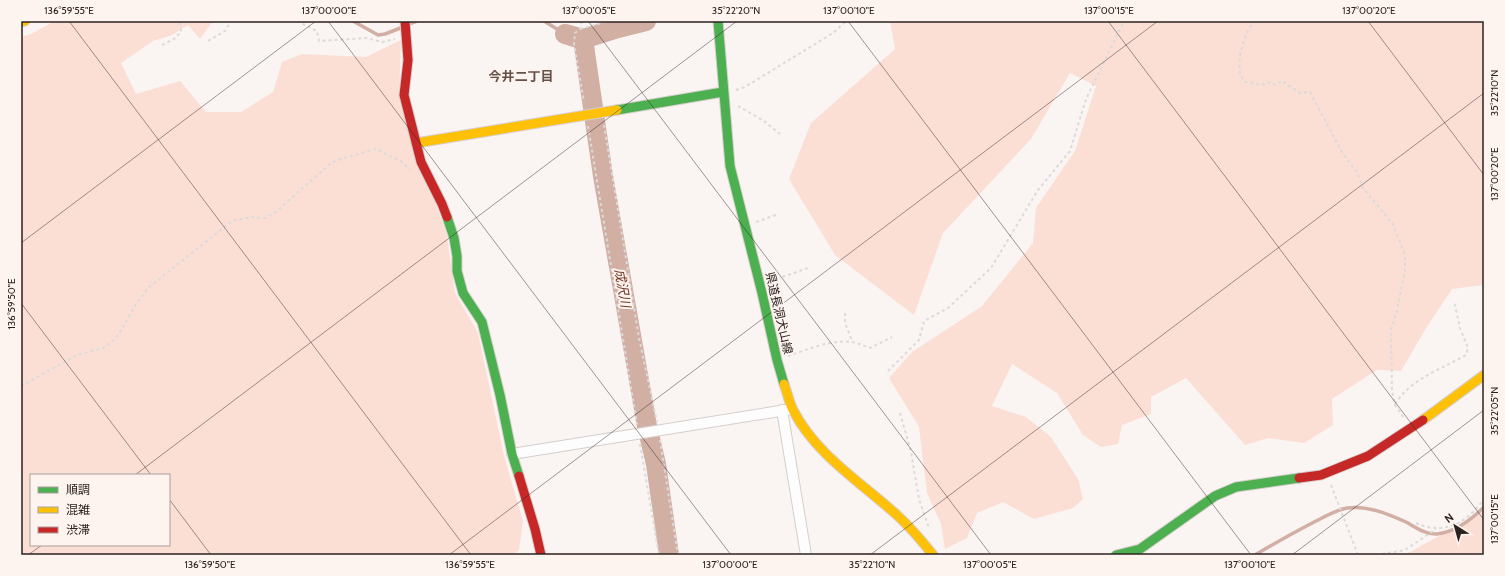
<svg xmlns="http://www.w3.org/2000/svg" width="1505" height="576" font-family="Cabin,'Noto Sans JP',sans-serif">
<style>
.green{fill:#fbdfd5;fill-rule:evenodd}
.lines{fill:none;stroke-linecap:round;stroke-linejoin:round}
.stream{stroke:#d2afa3;stroke-width:3.5}
.river{stroke:#d2afa3;stroke-width:20}
.street-casing{stroke:#d6cecb;stroke-width:12}
.fast-casing{stroke:#d6cecb;stroke-width:11}
.slow-casing{stroke:#d6cecb;stroke-width:11}
.jam-casing{stroke:#d6cecb;stroke-width:11}
.path{stroke:#dcdada;stroke-width:2;stroke-dasharray:3 3;stroke-linecap:butt}
.street{stroke:#fefdfd;stroke-width:10}
.fast{stroke:#4caf50;stroke-width:9}
.slow{stroke:#ffc107;stroke-width:9}
.jam{stroke:#c62828;stroke-width:9}
.ticks{fill:none;stroke:#2b221f;stroke-width:1;stroke-opacity:0.45}
.labels{text-anchor:middle;stroke-width:4;stroke-linejoin:round;paint-order:stroke}
.street-label{font-size:12px;fill:#2b221f;stroke:#fdf3ef}
.neighbourhood-label{font-size:13px;font-weight:bold;fill:#655149;stroke:#fdf3ef}
.water-label{font-size:13px;font-style:italic;fill:#723520;stroke:#fdf3ef}
.neatline{fill:none;stroke:#2b221f;stroke-width:1.5}
.ticks-label{font-size:10px;text-anchor:middle;fill:#2b221f}
</style>
<rect width="100%" height="100%" fill="#faf4f2"/>
<!-- green -->
<path class="green" d="M55 21H213L200 39 188 25 172 35 153 41 121 63 136 94 180 81 206 112H241L273 92 282 62 302 54 366 57 401 40 399 95 447 236 455 293 478 333 504 456 523 521 519 550 514 555H21V37L31 34ZM31 475H169V545H31Z
M890 21H1484V285L1452 289 1425 330 1401 371 1377 370 1332 399 1333 425 1304 443 1268 438 1245 445 1186 378 1151 397V414L1122 425 1118 444 1101 447 1083 435 1057 393 1012 364 992 406 1026 417 1051 437 1078 479 1083 499 1073 508 1034 519 1003 502 977 513 967 538 945 549 941 524 927 493 919 427 889 378 912 352 982 306 1033 243 1036 208 1075 151 1096 86 1070 73 1031 139 943 233 914 315 835 255 789 179 811 123 895 49Z
M1484 511V555H1402L1410 552Z"/>
<g class="lines">
<!-- stream -->
<path class="stream" d="M353 21 378 35 385 34 403 27
M544 21 565 34
M409 24 417 21
M1255 555C1275 543 1295 532 1316 521 1326 516 1336 510 1347 508 1367 505 1388 514 1406 522 1415 527 1426 535 1437 534 1455 532 1471 520 1484 507"/>
<!-- river -->
<path class="river" d="M565 34 583 39 603 176 647 426 656 464 669 555
M571 36 583 39 618 28 646 21"/>
<defs>
<path id="street" d="M782 410 806 555
M512 454 792 409"/>
<path id="fast" d="M718 21 730 166 762 293 777 360 784 384
M617 110 723 92
M447 217 454 238 457 256V271L463 293 482 322 500 395 512 454 519 476
M1116 555 1140 549 1215 496 1236 487 1299 478"/>
<path id="slow" d="M21 22 25 21
M416 143 617 110
M784 384C787 392 789 402 793 410 816 455 862 483 898 516 911 528 922 541 933 555
M1423 420 1484 375"/>
<path id="jam" d="M405 21 408 60 404 95 421 162 442 204 447 217
M519 476 535 529 541 555
M1299 478 1321 475 1368 456 1423 420"/>
</defs>
<!-- street casing -->
<use href="#street" class="street-casing"/>
<!-- fast casing -->
<use href="#fast" class="fast-casing"/>
<!-- slow casing -->
<use href="#slow" class="slow-casing"/>
<!-- jam casing -->
<use href="#jam" class="jam-casing"/>
<!-- path -->
<path class="path" d="M297 21 317 31 319 41 367 38 382 42 395 39
M582 21 580 29 575 33 574 44 584 102
M1256 21C1244 29 1237 60 1240 73 1241 76 1243 79 1245 82L1261 85 1271 82 1275 85 1282 81 1300 93 1310 92 1343 154 1358 174 1363 188 1393 224 1405 255V271L1396 315 1391 329 1392 391 1395 405 1404 418
M580 29 609 21
M208 41 225 31 231 21
M162 45 174 39 181 32 180 21
M736 90 745 87 833 33 846 21
M738 106 764 121 780 134
M604 125 639 338 657 422
M588 126 637 424
M756 222 776 215
M771 281 808 268
M845 313V323L853 343
M788 356C806 350 832 339 852 342 858 343 864 346 870 348L892 337
M888 371 919 340 924 321 948 308 991 268 1038 190 1070 151 1086 99 1124 21
M21 386 77 355 103 348 112 342 119 334 136 304 148 288 232 221 251 217 265 218 276 212 331 163 341 159 376 149 402 162 410 170
M1395 404C1412 378 1440 370 1466 355L1468 348 1460 328 1454 301
M900 413 911 452 919 499 929 528
M660 440 678 555
M640 444 659 555
M1331 485 1358 555
M1416 523C1436 532 1454 529 1471 514 1476 510 1479 504 1484 500
M1376 555 1405 550 1436 529"/>
<!-- street -->
<use href="#street" class="street"/>
<!-- fast -->
<use href="#fast" class="fast"/>
<!-- slow -->
<use href="#slow" class="slow"/>
<!-- jam -->
<use href="#jam" class="jam"/>
</g>
<!-- ticks -->
<path class="ticks" d="M69 21 471 555M328 21 731 555M588 21 991 555M848 21 1251 555M1108 21 1484 520M1368 21 1484 175M21 243 316 21M21 303 151 475M135 475 737 21M169 499 211 555M28 555 42 545M449 555 1158 21M870 555 1484 93M1292 555 1484 410"/>
<g class="labels">
<!-- street labels -->
<g class="street-label">
<text transform="translate(779 313) rotate(77)" y="4">県道長洞犬山線</text>
</g>
<!-- neighbourhood labels -->
<g class="neighbourhood-label">
<text x="521" y="81">今井二丁目</text>
</g>
<!-- water labels -->
<g class="water-label">
<text transform="translate(623 288) rotate(80)" y="5">成沢川</text>
</g>
</g>
<!-- border -->
<rect width="1505" height="576" fill="none" stroke="#fdf3ef" stroke-width="44"/>
<!-- legend -->
<rect x="30" y="474" width="140" height="72" fill="#fdf3ef" stroke="#a99f9c"/>
<rect x="38" y="487" width="20" height="6" fill="#4caf50" stroke="#a99f9c"/>
<text x="66" y="494" font-size="12" fill="#2b221f">順調</text>
<rect x="38" y="507" width="20" height="6" fill="#ffc107" stroke="#a99f9c"/>
<text x="66" y="514" font-size="12" fill="#2b221f">混雑</text>
<rect x="38" y="527" width="20" height="6" fill="#c62828" stroke="#a99f9c"/>
<text x="66" y="534" font-size="12" fill="#2b221f">渋滞</text>
<!-- north arrow -->
<g transform="translate(1455 526) rotate(323)" stroke="#fdf3ef" stroke-width="3" paint-order="stroke">
<path d="M0-3L7 15L0 10L-7 15Z" fill="#2b221f"/>
<text y="-6" font-size="11" font-weight="bold" text-anchor="middle" fill="#2b221f">N</text>
</g>
<rect x="22" y="22" width="1461" height="532" class="neatline"/>
<g class="ticks-label">
<text x="69" y="14">136°59'55"E</text>
<text x="329" y="14">137°00'00"E</text>
<text x="589" y="14">137°00'05"E</text>
<text x="736" y="14">35°22'20"N</text>
<text x="849" y="14">137°00'10"E</text>
<text x="1109" y="14">137°00'15"E</text>
<text x="1369" y="14">137°00'20"E</text>
<text transform="translate(1494 93) rotate(-90)" y="4">35°22'10"N</text>
<text transform="translate(1494 174) rotate(-90)" y="4">137°00'20"E</text>
<text transform="translate(11 304) rotate(-90)" y="4">136°59'50"E</text>
<text transform="translate(1494 411) rotate(-90)" y="4">35°22'05"N</text>
<text transform="translate(1494 519) rotate(-90)" y="4">137°00'15"E</text>
<text x="210" y="568">136°59'50"E</text>
<text x="470" y="568">136°59'55"E</text>
<text x="730" y="568">137°00'00"E</text>
<text x="872" y="568">35°22'10"N</text>
<text x="990" y="568">137°00'05"E</text>
<text x="1250" y="568">137°00'10"E</text>
</g>
</svg>
